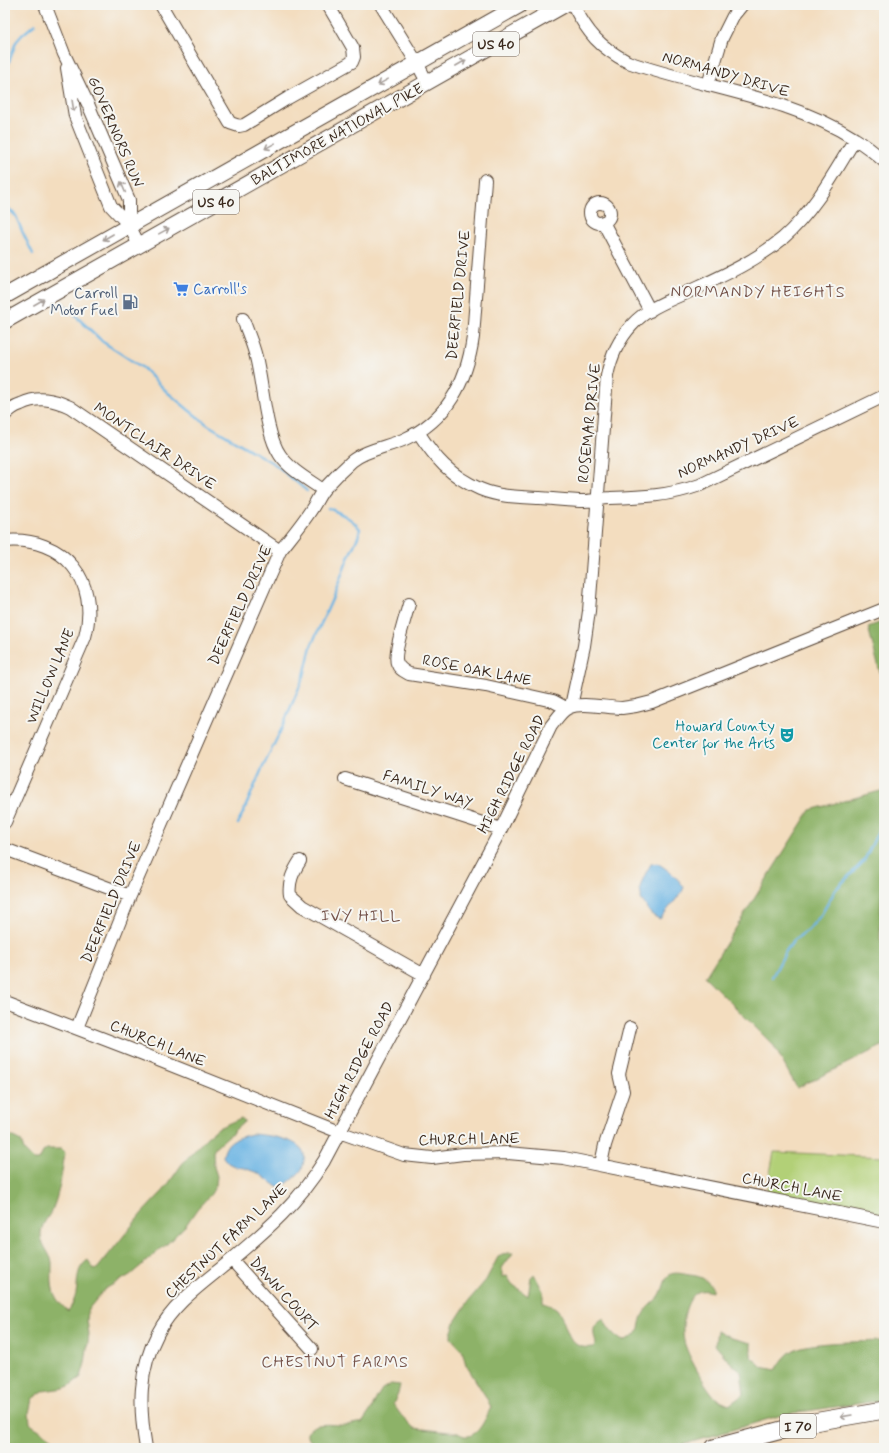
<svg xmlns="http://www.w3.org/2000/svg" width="889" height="1453" font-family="Mynerve,sans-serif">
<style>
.green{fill:#b2d077;stroke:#767d4a}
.forest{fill:#8db268;stroke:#646e43}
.water{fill:#6ab4e3;stroke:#526f80}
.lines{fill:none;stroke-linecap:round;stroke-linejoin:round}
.stream{stroke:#6ab4e3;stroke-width:2.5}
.minor-casing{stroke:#574536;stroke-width:14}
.major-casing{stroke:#574536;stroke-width:17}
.highway-casing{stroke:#574536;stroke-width:19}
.minor{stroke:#fff;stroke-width:12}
.major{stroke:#fff;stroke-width:15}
.highway{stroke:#fff;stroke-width:17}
.oneway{stroke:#a79f9a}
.labels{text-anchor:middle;stroke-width:4;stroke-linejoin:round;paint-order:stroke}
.shield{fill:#f6f6f2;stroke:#73675e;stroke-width:1}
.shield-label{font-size:14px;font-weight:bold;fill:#3b2a1e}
.street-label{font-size:15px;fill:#3b2a1e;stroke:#f6f6f2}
.shop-label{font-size:15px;fill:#366cbe;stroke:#f6f6f2;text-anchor:start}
.service-label{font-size:15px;fill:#4e5e75;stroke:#f6f6f2;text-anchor:end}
.culture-label{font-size:15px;fill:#0d838f;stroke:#f6f6f2;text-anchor:end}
.neighbourhood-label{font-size:16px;letter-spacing:1px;fill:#75534a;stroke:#f6f6f2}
</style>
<rect width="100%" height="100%" fill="#f6f6f2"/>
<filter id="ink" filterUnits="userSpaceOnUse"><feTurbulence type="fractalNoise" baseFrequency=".025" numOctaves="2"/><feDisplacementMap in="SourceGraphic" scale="8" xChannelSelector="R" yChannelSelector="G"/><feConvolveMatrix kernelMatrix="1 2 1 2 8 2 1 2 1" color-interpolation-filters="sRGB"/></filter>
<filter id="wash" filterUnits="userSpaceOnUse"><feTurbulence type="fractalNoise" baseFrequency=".012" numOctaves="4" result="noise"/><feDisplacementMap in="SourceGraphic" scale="16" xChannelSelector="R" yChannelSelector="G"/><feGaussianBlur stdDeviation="0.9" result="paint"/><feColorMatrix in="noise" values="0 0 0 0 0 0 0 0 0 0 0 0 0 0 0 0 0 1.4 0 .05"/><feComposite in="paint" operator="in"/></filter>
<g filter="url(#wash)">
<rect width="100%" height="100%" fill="#f3ddbf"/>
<!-- green -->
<path class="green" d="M774 1152 884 1157V1215L766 1194Z"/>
<!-- forest -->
<path class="forest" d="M884 621V688L868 627Z
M884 790V868L882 870 880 939 884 947V1045L797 1088 774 1046 705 977 810 810Z
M241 1118 245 1121 215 1148 213 1152 214 1167 217 1176 216 1185 211 1194 197 1209 186 1225 168 1243 130 1275 105 1289 90 1307 88 1311 87 1320 89 1334 85 1363 81 1377 69 1386 64 1388 43 1391 32 1399 29 1413 30 1423 33 1426 46 1434 65 1448H5V1133L21 1141 24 1150 34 1160H39L43 1152 47 1149H61L65 1153C62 1171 60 1191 53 1208 49 1217 40 1225 41 1236 42 1246 50 1253 52 1262 52 1284 49 1295 68 1311 70 1308 73 1304 74 1300 80 1286 73 1270 88 1260L93 1268 97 1269 142 1213 164 1190 182 1164 207 1137 218 1128Z
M507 1253H513L502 1268V1277L507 1276 512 1284 528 1296 531 1277 534 1274 543 1291V1302C547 1306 553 1305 557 1309 569 1325 565 1351 593 1347L596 1344C593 1331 591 1326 604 1319 607 1328 614 1336 623 1341 646 1332 635 1326 645 1311 649 1304 658 1300 661 1293 664 1287 665 1277 671 1274 676 1272 684 1274 689 1275 700 1276 705 1278 712 1287V1292C708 1291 704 1290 700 1291 684 1297 681 1327 684 1341 687 1355 706 1388 716 1398 719 1401 725 1403 729 1405L744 1394 741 1372 729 1361 715 1345 717 1330 731 1338 751 1343V1356L762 1367 776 1370C781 1362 785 1355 794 1350 810 1341 864 1342 884 1341V1400L785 1414 672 1448H317L307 1437V1432C316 1420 334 1426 346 1425 352 1425 356 1422 362 1423L371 1410 377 1397 382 1389 391 1384 400 1385 398 1394 393 1404 401 1415 414 1428 458 1433C475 1445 485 1420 491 1407L486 1397 466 1365 462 1350 451 1338V1334L456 1320 470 1299 486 1280 498 1257Z"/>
<!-- water -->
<path class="water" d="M657 863C666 868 678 878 684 887L682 892 660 919C647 914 648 908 641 899 642 895 640 893 640 889 641 881 647 871 651 864Z
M252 1134C266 1135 309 1139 304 1160 303 1166 303 1169 298 1174 291 1180 286 1186 277 1187L258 1173 244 1168 236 1167 228 1163 223 1157C226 1139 237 1138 252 1134Z"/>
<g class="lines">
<!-- stream -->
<path class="stream" d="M5 73 16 42 22 35 35 24
M5 208 9 209 16 216 22 231 33 254
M62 303 103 342 143 368 167 392 190 411 208 425 276 465 307 491
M238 824 261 771 281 730 304 676 311 646 334 595 349 556 358 537 360 529C352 518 340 513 328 508
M772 977 786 951 794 940 808 930 821 915 836 889 864 861 884 819"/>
</g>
</g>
<g filter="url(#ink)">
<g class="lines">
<defs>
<path id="minor" d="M45 5 64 54 88 104 129 200V225
M161 5 230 123 239 126 244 125 288 98 352 62 354 57 353 48 328 5
M381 5 417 63 427 82
M573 5C588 33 599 47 628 62 702 88 787 96 855 139 865 145 875 153 884 161
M67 68 75 116 111 206 129 225 139 245
M708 85 722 38 733 16 742 5
M590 213a10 10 0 1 1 20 0a10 10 0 1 1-20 0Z
M603 222 650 311
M243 319C247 331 253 344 256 357 263 384 265 433 280 455 290 470 309 480 323 490
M5 415C9 410 15 406 21 404 38 396 53 399 70 407L280 551
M418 432C435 458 450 476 480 489 499 497 519 497 540 498 555 499 570 501 585 501 594 501 602 498 610 498 642 497 669 496 700 485L884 396
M5 541C64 536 100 581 85 637L5 822
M409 604C406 615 393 655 397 663 399 669 404 671 409 674L486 686 553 701 566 708
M571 706 584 646 589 611 607 376C611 356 619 339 632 325 647 308 670 300 690 291 722 276 754 262 782 239 814 211 833 175 855 139
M345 779 501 829
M5 849 130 896
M300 861C293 872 288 882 290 895L302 906 424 975
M5 1001 143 1054 339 1132 404 1155 432 1158 463 1154 508 1153 564 1158 884 1222
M77 1028 130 896 280 551C291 537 302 524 311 510 316 503 319 495 324 489 333 479 342 470 352 461 367 449 388 447 405 439 447 420 467 381 473 337L485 180
M601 1164 605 1145 623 1091 619 1074 630 1028
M232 1260 312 1349
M146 1448C139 1407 138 1371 158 1333 174 1302 205 1282 231 1260 268 1229 298 1203 324 1161L501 829 551 726C556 720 561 711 568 708 581 701 607 708 622 708 632 707 642 705 652 702L884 609"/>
<path id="major" d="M5 296 520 5
M5 321 564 5"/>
<path id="highway" d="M714 1448 808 1423 884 1410"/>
</defs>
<!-- minor casing -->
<use href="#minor" class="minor-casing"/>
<!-- major casing -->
<use href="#major" class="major-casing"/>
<!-- highway casing -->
<use href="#highway" class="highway-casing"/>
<!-- minor -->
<use href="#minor" class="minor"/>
<!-- major -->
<use href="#major" class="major"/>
<!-- highway -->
<use href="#highway" class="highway"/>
</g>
<!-- one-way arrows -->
<defs><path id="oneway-shaft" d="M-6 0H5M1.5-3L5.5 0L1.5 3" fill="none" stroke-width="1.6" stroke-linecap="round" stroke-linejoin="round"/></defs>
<g class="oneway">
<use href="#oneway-shaft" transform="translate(461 63) rotate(-30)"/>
<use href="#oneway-shaft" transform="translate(383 82) rotate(151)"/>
<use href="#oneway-shaft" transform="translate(73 106) rotate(81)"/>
<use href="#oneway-shaft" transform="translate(270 146) rotate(151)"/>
<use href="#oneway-shaft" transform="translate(123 187) rotate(-113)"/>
<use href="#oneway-shaft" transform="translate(164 231) rotate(-29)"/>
<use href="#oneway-shaft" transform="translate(108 237) rotate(150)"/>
<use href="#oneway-shaft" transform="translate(39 302) rotate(-30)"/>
<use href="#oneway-shaft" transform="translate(846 1416) rotate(170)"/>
</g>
</g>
<!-- icons -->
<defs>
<symbol id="supermarket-bare" viewBox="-9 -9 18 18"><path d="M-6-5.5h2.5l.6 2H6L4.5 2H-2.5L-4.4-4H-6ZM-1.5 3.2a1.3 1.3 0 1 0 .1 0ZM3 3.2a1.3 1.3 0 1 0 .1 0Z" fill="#3f7fe0" stroke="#f6f6f2" stroke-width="2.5" paint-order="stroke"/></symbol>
<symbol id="fuel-bare" viewBox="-9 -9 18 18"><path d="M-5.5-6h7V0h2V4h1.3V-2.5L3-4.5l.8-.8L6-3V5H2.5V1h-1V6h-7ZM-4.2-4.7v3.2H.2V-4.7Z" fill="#5c6f8a" stroke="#f6f6f2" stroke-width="2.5" paint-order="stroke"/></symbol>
<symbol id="theatre-bare" viewBox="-9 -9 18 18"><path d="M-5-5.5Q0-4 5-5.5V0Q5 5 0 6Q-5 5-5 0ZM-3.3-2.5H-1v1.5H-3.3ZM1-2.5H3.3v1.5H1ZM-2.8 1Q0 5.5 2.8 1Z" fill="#0f9aa8" stroke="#f6f6f2" stroke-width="2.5" paint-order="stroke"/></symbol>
</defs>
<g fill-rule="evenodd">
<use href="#supermarket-bare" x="170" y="278" width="22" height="22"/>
<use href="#fuel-bare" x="119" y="291" width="22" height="22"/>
<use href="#theatre-bare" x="776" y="724" width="22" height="22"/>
</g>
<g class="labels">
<!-- shield labels -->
<g class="shield">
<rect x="473" y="32" width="46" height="24" rx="3"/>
<rect x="193" y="190" width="46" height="24" rx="3"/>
<rect x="780" y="1414" width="36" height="24" rx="3"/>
</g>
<g class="shield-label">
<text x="496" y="49">US 40</text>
<text x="216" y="207">US 40</text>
<text x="798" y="1431">I 70</text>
</g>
<!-- street labels -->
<g class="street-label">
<text transform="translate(726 74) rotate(16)" y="5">NORMANDY DRIVE</text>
<text transform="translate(116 132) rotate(67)" y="5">GOVERNORS RUN</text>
<text transform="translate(337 134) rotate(-29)" y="5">BALTIMORE NATIONAL PIKE</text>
<text transform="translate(458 295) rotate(-84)" y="5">DEERFIELD DRIVE</text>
<text transform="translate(589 423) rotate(-84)" y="5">ROSEMAR DRIVE</text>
<text transform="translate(155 446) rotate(34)" y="5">MONTCLAIR DRIVE</text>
<text transform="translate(738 447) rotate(-24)" y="5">NORMANDY DRIVE</text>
<text transform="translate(240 605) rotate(-65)" y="5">DEERFIELD DRIVE</text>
<text transform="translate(477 670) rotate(11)" y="5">ROSE OAK LANE</text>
<text transform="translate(50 676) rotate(-67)" y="5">WILLOW LANE</text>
<text transform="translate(511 774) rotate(-63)" y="5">HIGH RIDGE ROAD</text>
<text transform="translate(428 789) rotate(18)" y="5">FAMILY WAY</text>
<text transform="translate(111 902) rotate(-67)" y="5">DEERFIELD DRIVE</text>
<text transform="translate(158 1043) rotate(22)" y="5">CHURCH LANE</text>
<text transform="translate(359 1060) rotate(-62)" y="5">HIGH RIDGE ROAD</text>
<text transform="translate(469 1139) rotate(-1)" y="5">CHURCH LANE</text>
<text transform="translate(792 1187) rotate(11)" y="5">CHURCH LANE</text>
<text transform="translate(226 1241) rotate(-43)" y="5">CHESTNUT FARM LANE</text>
<text transform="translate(284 1294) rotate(48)" y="5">DAWN COURT</text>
</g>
<!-- shop labels -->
<g class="shop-label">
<text x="193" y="294">Carroll's</text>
</g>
<!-- service labels -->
<g class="service-label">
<text x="118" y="298">Carroll<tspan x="118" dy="17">Motor Fuel</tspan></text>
</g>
<!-- culture labels -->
<g class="culture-label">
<text x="775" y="731">Howard County<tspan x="775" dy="17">Center for the Arts</tspan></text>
</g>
<!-- neighbourhood labels -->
<g class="neighbourhood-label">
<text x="758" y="297">NORMANDY HEIGHTS</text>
<text x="361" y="921">IVY HILL</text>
<text x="335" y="1367">CHESTNUT FARMS</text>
</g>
</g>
<!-- margin -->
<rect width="889" height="1453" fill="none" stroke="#f6f6f2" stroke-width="20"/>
</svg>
